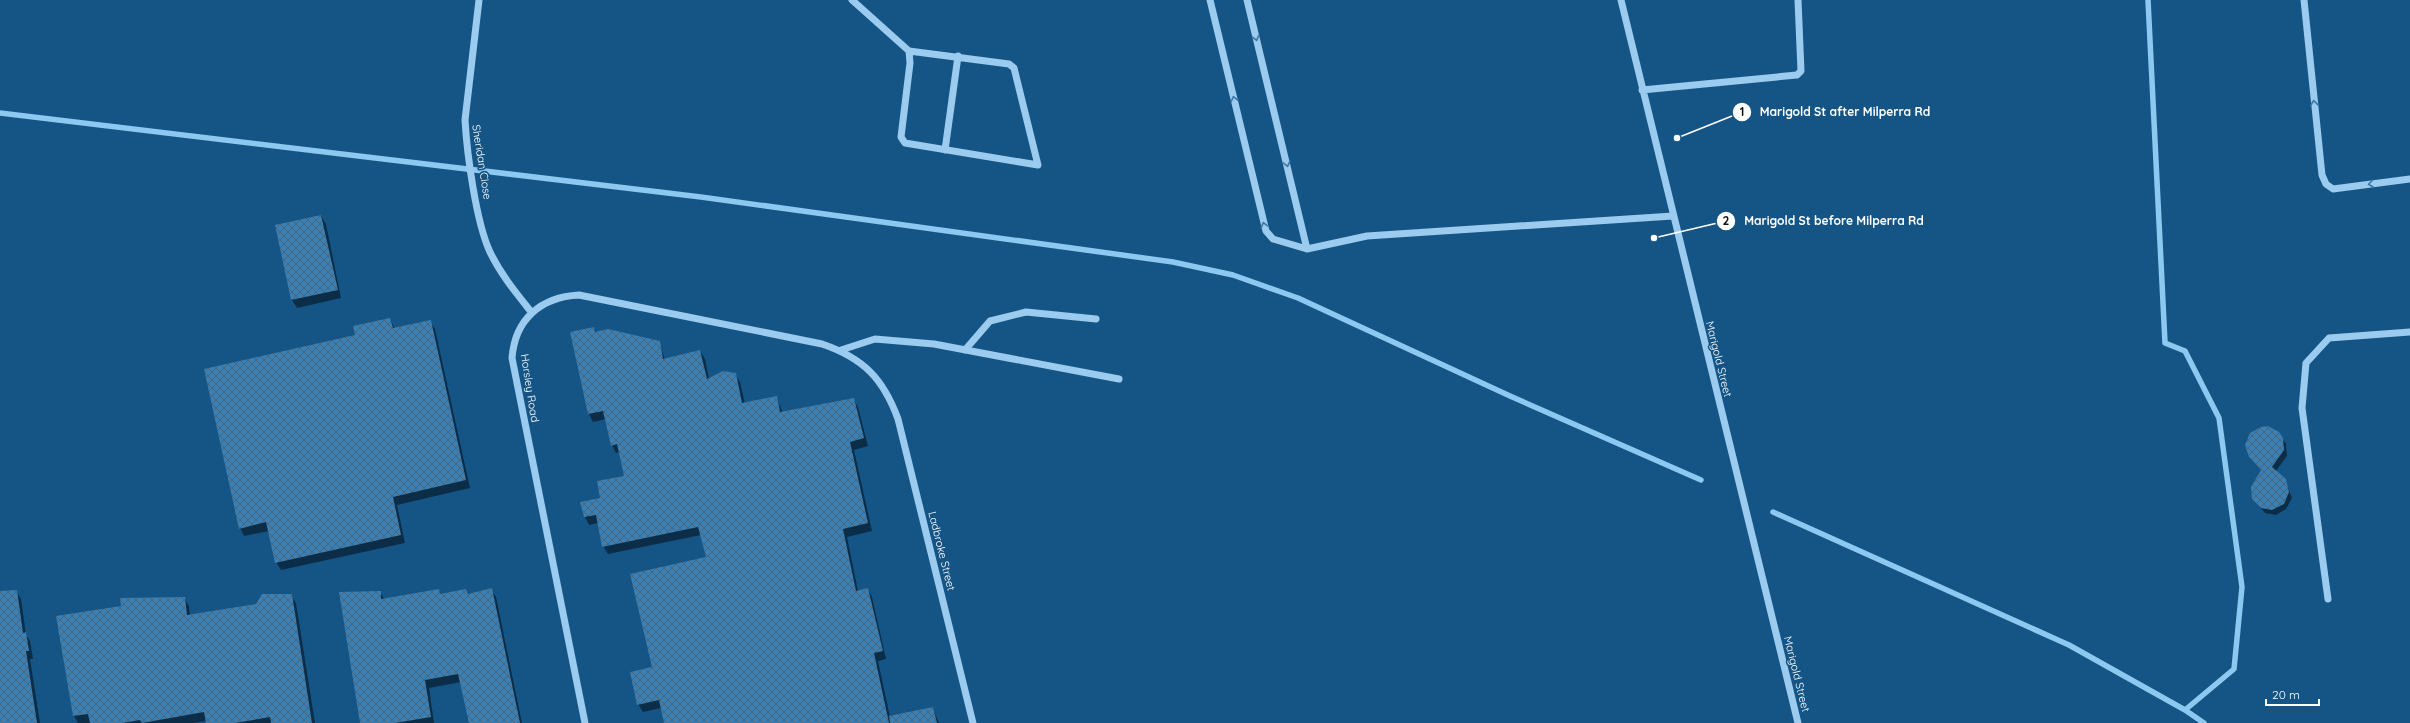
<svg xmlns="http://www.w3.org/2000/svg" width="2410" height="723" font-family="Quicksand,sans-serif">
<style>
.shadow{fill:#0007}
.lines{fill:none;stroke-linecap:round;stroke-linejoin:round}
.stream{stroke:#8dc8f1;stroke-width:5.5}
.building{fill:url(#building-cross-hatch)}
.minor{stroke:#9bcbee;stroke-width:7}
.oneway{stroke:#3d78a5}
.labels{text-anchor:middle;stroke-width:3.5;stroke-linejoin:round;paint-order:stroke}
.street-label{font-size:11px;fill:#fff;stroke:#155586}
.leader{fill:none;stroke:#fff;stroke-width:1.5}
.callout-dot{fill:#fff;stroke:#155586;stroke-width:1.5}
.mark-label{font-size:12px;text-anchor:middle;font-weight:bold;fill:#111}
.callout-label{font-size:12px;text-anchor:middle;font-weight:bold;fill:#fff;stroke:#155586;stroke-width:3.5;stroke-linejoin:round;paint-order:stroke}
</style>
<defs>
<pattern id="building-cross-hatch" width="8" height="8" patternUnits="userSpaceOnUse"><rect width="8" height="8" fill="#3d7fb0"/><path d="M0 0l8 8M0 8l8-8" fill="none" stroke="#446883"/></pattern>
</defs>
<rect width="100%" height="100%" fill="#155586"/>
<!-- shadow -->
<path class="shadow" d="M321 216 326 224 341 298 297 308 292 300 276 226Z
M390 319 395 329 430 321 435 329 470 488 397 505 405 543 281 570 276 562 269 531 244 536 240 528 357 336Z
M593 328 596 332 659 342 665 360 700 351 705 359 709 379 735 374 740 382 745 404 776 397 783 413 853 399 858 407 868 446 854 450 872 531 847 537 858 591 868 589 872 597 886 659 878 661 890 717 933 709 939 723H665L661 708 643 712 638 704 653 668 707 558 701 535 608 554 603 546 598 523 589 525 585 517 625 477 620 452 616 453 612 445 606 419 593 422 589 414 571 333Z
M2282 438 2286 444 2287 456 2276 471 2285 480 2292 498 2286 509 2276 515 2265 513 2253 499Z
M491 589 496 597 522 723H470L461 682 429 688 434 723H361L380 592 384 599 438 590 441 595 466 590 469 595Z
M16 591 21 599 26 635 30 641 33 659H30L40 723H0V592Z
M291 595 296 603 315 723H207L206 721 193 723H78L74 716 184 598 189 606 190 616 257 605Z"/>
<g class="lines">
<!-- stream -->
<path class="stream" d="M2148 0 2165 343 2185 351 2219 418 2242 587 2234 669 2185 710
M0 113 701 197 1173 262 1233 275 1298 298 1510 396 1701 480
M1773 512 2069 645 2185 710 2204 723"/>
</g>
<!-- building -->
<path class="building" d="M321 215 338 290 291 300 275 225Z
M390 318 393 328 431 320 466 480 393 497 401 535 275 563 266 522 239 529 204 369 355 335 353 326Z
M594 327 595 332 608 329 660 341 663 359 700 350 707 379 723 371 736 373 742 403 777 396 780 412 854 398 864 438 850 442 868 523 843 529 856 591 868 588 883 651 874 653 889 723H664L659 700 637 705 630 672 652 667 630 574 706 557 698 527 602 547 596 515 584 517 580 502 600 498 597 481 624 476 617 444 611 446 603 411 588 414 570 332Z
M2268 426 2279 432 2283 438 2284 450 2272 467 2286 479 2289 492 2284 504 2272 510 2261 508 2252 499 2251 487 2261 470 2249 457 2245 445 2250 433 2261 427Z
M492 588 520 723H469L458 674 425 680 431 717 395 723H360L339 592 381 591V599L439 589 440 594 466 589 468 594Z
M17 590 23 633 26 632 29 651H26L37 723H0V591Z
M262 594H292L312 723H271L270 717 235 723H206L204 712 142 723 140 720 122 723H90L88 714 73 716 56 616 121 606 120 598 185 597 187 615 256 604Z
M933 707 937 723H890L889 716Z"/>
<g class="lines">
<!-- minor -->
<path class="minor" d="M479 0 465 120C467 154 476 222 490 252 501 275 517 294 532 313
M852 0 909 51 910 63 901 137 905 143 1038 165 1014 68 1009 64 909 51
M1210 0 1266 231 1273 239 1307 249 1367 236 1673 216
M1247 0 1307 249
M1621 0 1798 723
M2304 0 2322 175 2326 184 2333 189 2410 179
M1642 90 1797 75 1801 71 1798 0
M945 150 958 56
M841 350 875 339 934 344 1119 379
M965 350 990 321 1026 312 1096 319
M2328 599 2302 408 2306 363 2329 338 2410 332
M585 723 512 358C515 319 541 297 579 295L822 344C863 358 883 378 898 419L973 723"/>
</g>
<!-- one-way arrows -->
<defs><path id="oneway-chevron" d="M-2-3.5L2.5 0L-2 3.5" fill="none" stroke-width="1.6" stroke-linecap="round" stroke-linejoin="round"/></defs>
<g class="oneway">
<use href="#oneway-chevron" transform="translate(1256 38) rotate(76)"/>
<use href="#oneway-chevron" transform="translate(1234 99) rotate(-103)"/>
<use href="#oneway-chevron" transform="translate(2314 103) rotate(-96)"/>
<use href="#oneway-chevron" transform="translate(1287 164) rotate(76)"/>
<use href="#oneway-chevron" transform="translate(2371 184) rotate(173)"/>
<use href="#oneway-chevron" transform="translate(1264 225) rotate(-105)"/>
</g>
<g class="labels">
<!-- street labels -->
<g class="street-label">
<text transform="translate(482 162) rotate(81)" y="4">Sheridan Close</text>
<text transform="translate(1719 359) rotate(76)" y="4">Marigold Street</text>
<text transform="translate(530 388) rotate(81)" y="4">Horsley Road</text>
<text transform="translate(942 551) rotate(76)" y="4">Ladbroke Street</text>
<text transform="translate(1797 674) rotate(76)" y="4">Marigold Street</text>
</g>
</g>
<!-- callouts -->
<path class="leader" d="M1677 138L1742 112M1654 238L1726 221"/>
<g class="callout-dot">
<circle cx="1677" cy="138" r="4"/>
<circle cx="1654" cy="238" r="4"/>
<circle cx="1742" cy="112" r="10"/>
<circle cx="1726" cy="221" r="10"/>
</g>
<g class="mark-label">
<text x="1742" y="116">1</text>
<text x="1726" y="225">2</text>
</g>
<g class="callout-label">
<text x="1845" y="116">Marigold St after Milperra Rd</text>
<text x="1834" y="225">Marigold St before Milperra Rd</text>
</g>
<!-- scale -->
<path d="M2266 699v6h53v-6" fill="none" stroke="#ffffff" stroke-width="2"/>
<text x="2272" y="699" font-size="12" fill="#ffffff" stroke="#155586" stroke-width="3" paint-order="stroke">20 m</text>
</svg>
